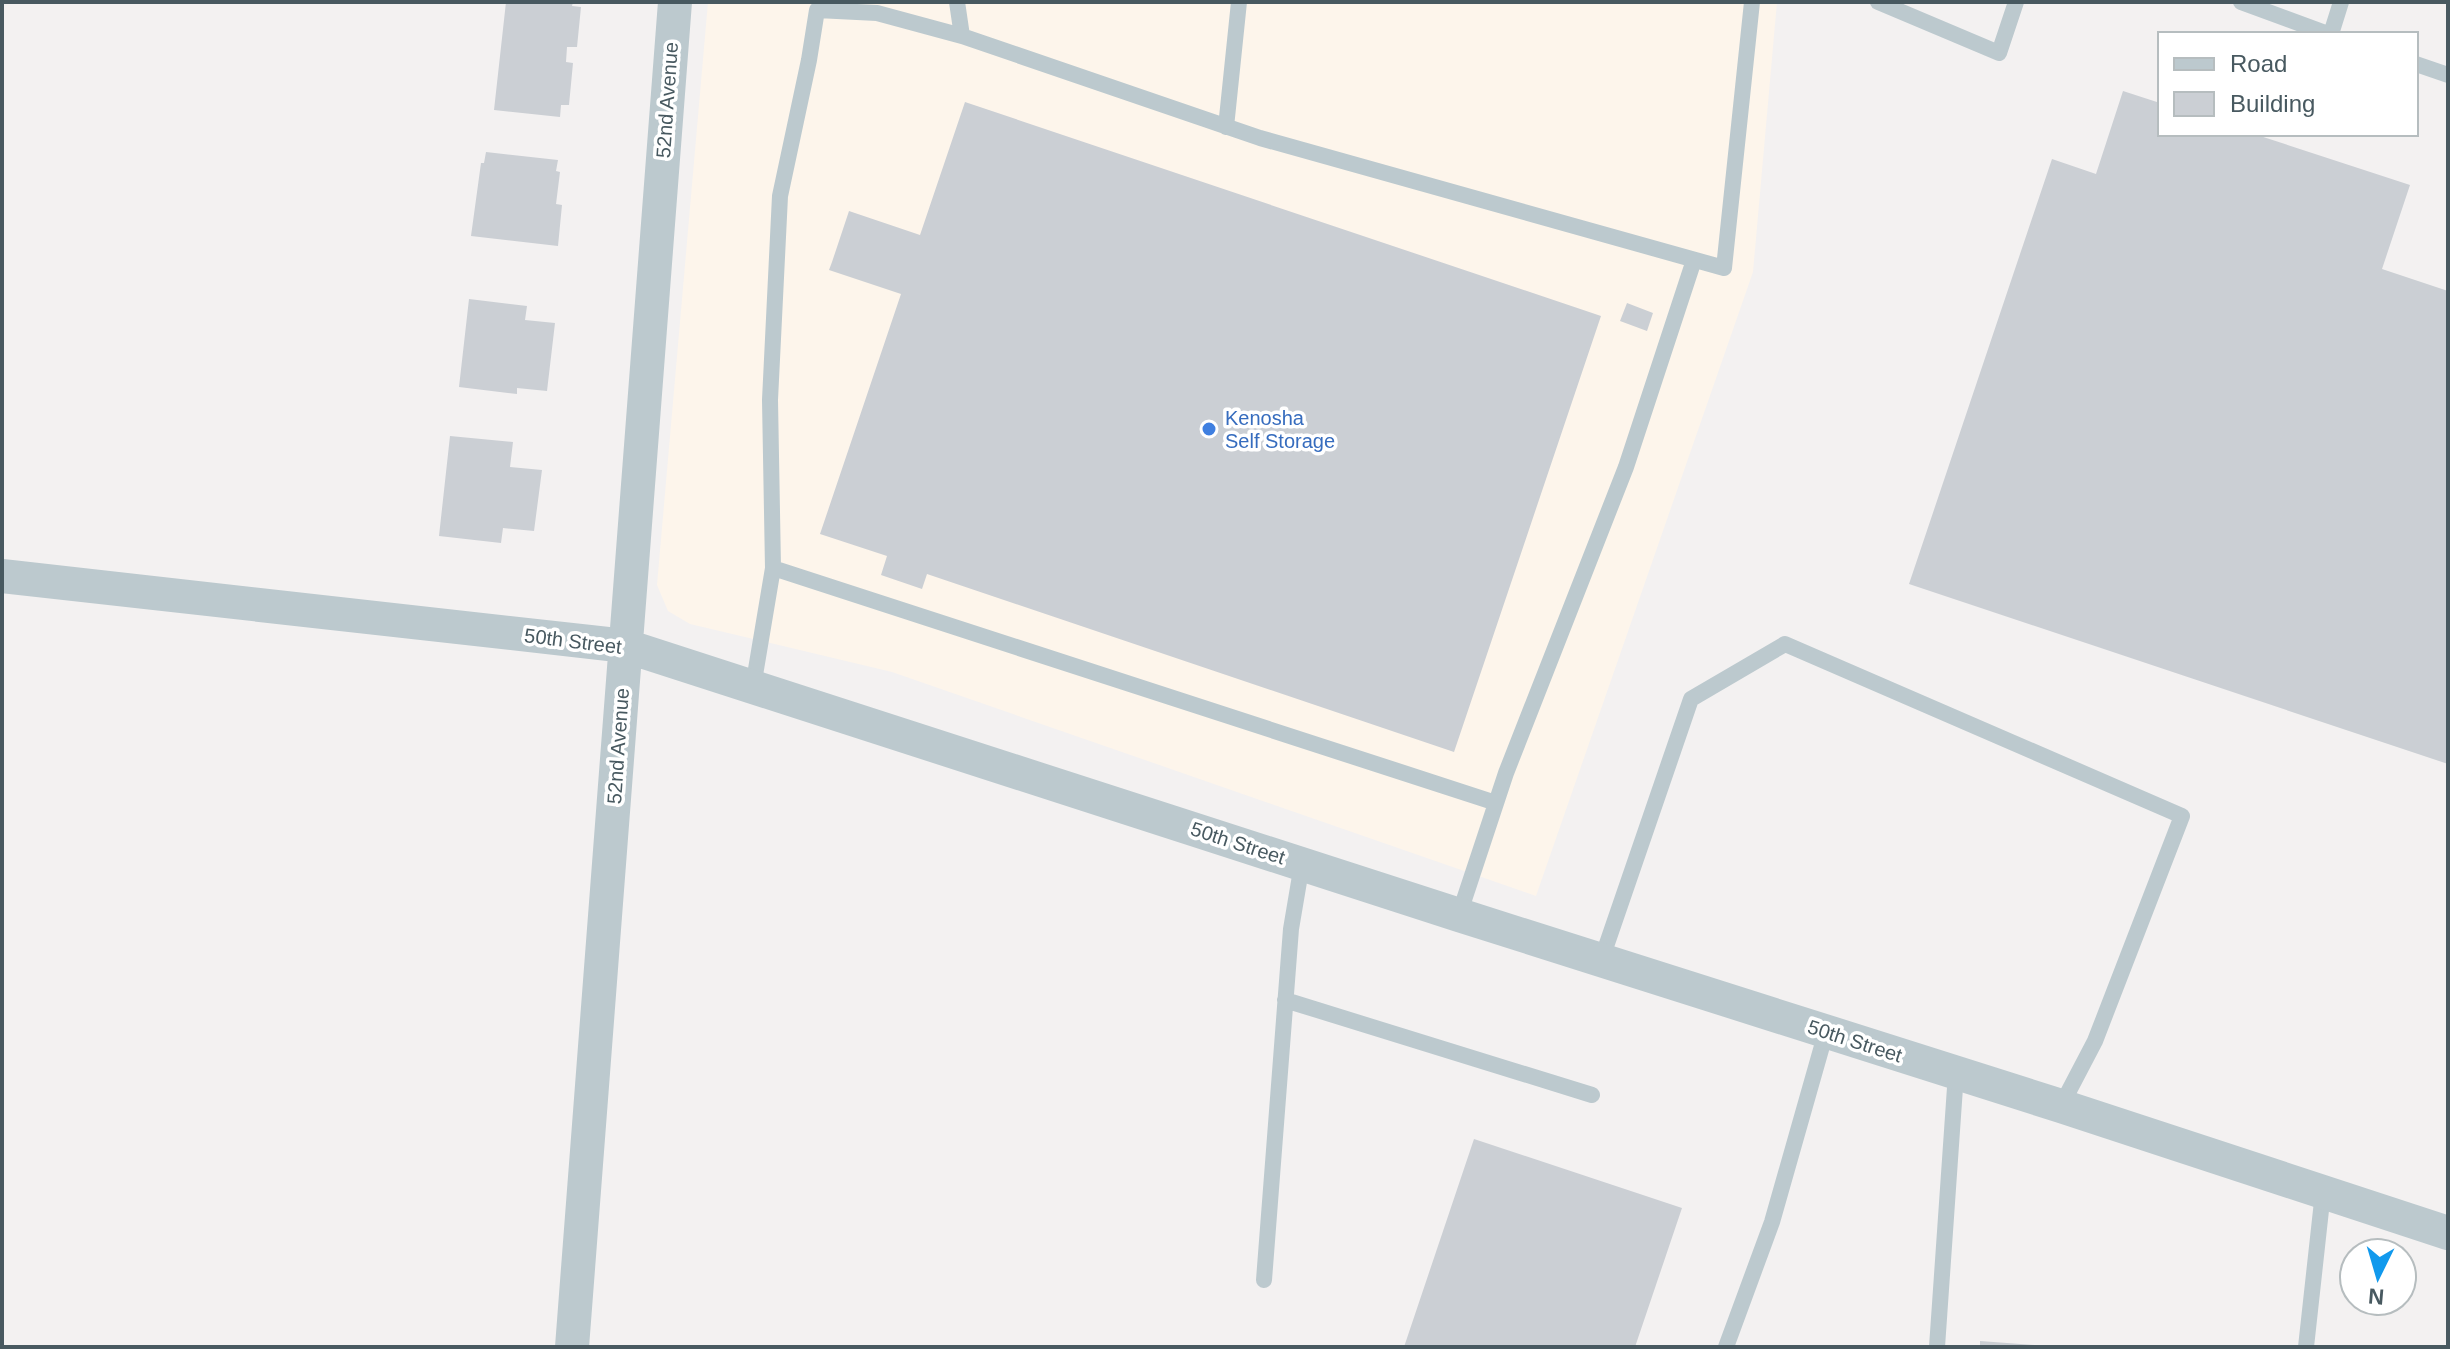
<svg xmlns="http://www.w3.org/2000/svg" width="2450" height="1349" font-family="Helvetica,sans-serif">
<style>
.commercial{fill:#fdf5eb}
.building{fill:#cbcfd4}
.lines{fill:none;stroke-linecap:round;stroke-linejoin:round}
.service{stroke:#bcc9ce;stroke-width:16}
.minor{stroke:#bcc9ce;stroke-width:34}
.shop-dot{fill:#3f7fe0;stroke:#fff;stroke-width:3}
.labels{text-anchor:middle;stroke-width:7;stroke-linejoin:round;paint-order:stroke}
.street-label{font-size:20px;fill:#485960;stroke:#fff}
.shop-label{font-size:20px;fill:#366cbe;stroke:#fff;text-anchor:start}
</style>
<rect width="100%" height="100%" fill="#f3f1f1"/>
<!-- commercial -->
<path class="commercial" d="M708 2H1777L1753 272 1536 896 892 672 690 624 668 611 657 585Z"/>
<!-- building -->
<path class="building" d="M506 2H573L572 6 581 7 577 47H567L566 62 573 63 569 105H561L560 117 494 110Z
M2123 91 2160 103V134H2254L2410 185 2382 269 2448 291V764L1909 584 2052 159 2096 174Z
M965 102 1601 316 1454 752 927 574 922 589 881 575 887 556 820 534 901 294 829 270 832 262 849 211 920 235Z
M486 152 558 160 556 171 560 172 556 204 562 205 558 246 471 236 481 163H484Z
M469 299 527 306 525 320 555 323 547 391 517 388V394L459 387Z
M1627 303 1653 313 1647 331 1620 321Z
M450 436 513 442 510 467 542 470 534 531 503 528 501 543 439 536Z
M1474 1139 1682 1208 1635 1347H1404Z
M1980 1341 2034 1345V1347H1980Z"/>
<g class="lines">
<!-- service -->
<path class="service" d="M957 2 962 36 1260 138 1724 268 1752 2
M1878 2 1999 53 2016 2
M2241 2 2328 34
M2331 34 2341 2
M2416 64 2448 75
M1226 127 1239 2
M773 568 1496 803
M753 687 773 568 770 400 780 196 809 60 817 10 877 13 962 36
M1459 915 1506 773 1626 467 1694 260
M1601 961 1691 699 1785 644 2182 816 2095 1041 2061 1106
M1285 1000 1592 1095
M1264 1280 1291 929 1302 864
M1726 1347 1772 1222 1826 1032
M1937 1347 1956 1073
M2306 1347 2323 1192"/>
<!-- minor -->
<path class="minor" d="M2 576 626 646 1459 915 2061 1106 2448 1233
M572 1347 675 2"/>
</g>
<!-- markers -->
<circle class="shop-dot" cx="1209" cy="429" r="8"/>
<g class="labels">
<!-- street labels -->
<g class="street-label">
<text transform="translate(667 100) rotate(-86)" y="7">52nd Avenue</text>
<text transform="translate(573 641) rotate(7)" y="7">50th Street</text>
<text transform="translate(618 746) rotate(-86)" y="7">52nd Avenue</text>
<text transform="translate(1238 843) rotate(18)" y="7">50th Street</text>
<text transform="translate(1855 1041) rotate(18)" y="7">50th Street</text>
</g>
<!-- shop labels -->
<g class="shop-label">
<text x="1225" y="425">Kenosha<tspan x="1225" dy="23">Self Storage</tspan></text>
</g>
</g>
<!-- border -->
<rect width="2450" height="1349" fill="none" stroke="#485960" stroke-width="8"/>
<!-- legend -->
<rect x="2158" y="32" width="260" height="104" fill="#ffffff" stroke="#b6bdbf" stroke-width="2"/>
<rect x="2174" y="58" width="40" height="12" fill="#bcc9ce" stroke="#b6bdbf" stroke-width="2"/>
<text x="2230" y="72" font-size="24" fill="#485960">Road</text>
<rect x="2174" y="92" width="40" height="24" fill="#cbcfd4" stroke="#b6bdbf" stroke-width="2"/>
<text x="2230" y="112" font-size="24" fill="#485960">Building</text>
<!-- north arrow -->
<g transform="translate(2378 1277) rotate(185)"><circle r="38" fill="#ffffff" stroke="#b6bdbf" stroke-width="2"/>
<path d="M0-6L14 30L0 20L-14 30Z" fill="#1199ed"/>
<text y="-12" font-size="22" font-weight="bold" text-anchor="middle" fill="#485960">N</text>
</g>
</svg>
